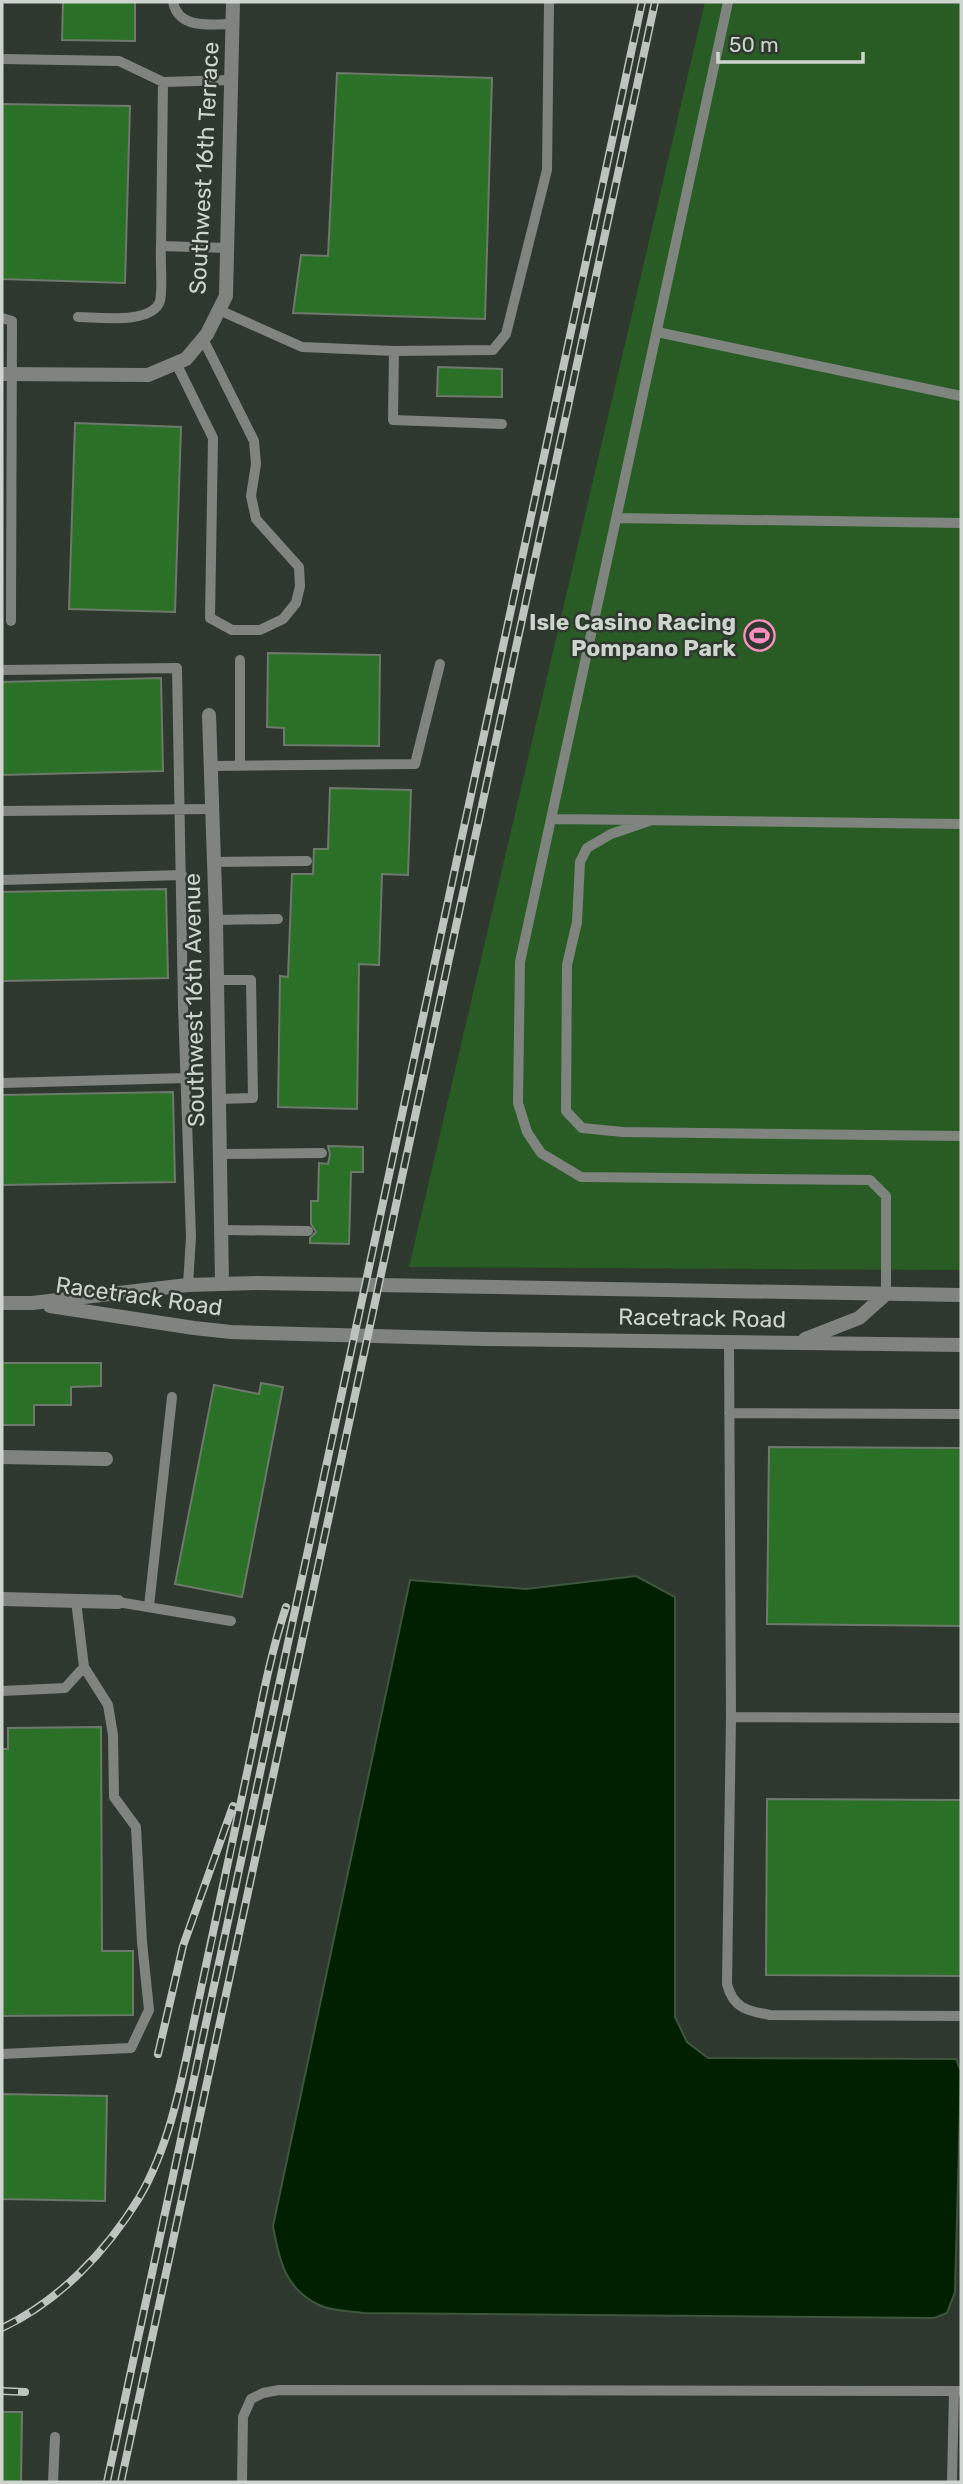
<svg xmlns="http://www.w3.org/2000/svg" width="963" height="2484" font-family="Rubik,sans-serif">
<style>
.green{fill:#285c24}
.water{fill:#002000;stroke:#3e563e;stroke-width:2}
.building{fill:#2a7026;stroke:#6e786c;stroke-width:2}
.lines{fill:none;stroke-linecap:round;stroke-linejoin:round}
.service{stroke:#7f847f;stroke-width:10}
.minor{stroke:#7f847f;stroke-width:14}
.tertiary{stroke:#7f847f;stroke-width:14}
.rail-casing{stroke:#bdc3bd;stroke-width:8}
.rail{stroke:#2f382e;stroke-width:5;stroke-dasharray:16;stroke-linecap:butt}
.labels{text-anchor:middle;stroke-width:5;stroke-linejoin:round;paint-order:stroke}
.street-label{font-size:23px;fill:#ced4ce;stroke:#2f382e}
.poi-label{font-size:23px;font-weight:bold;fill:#ced4ce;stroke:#2f382e;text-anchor:end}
</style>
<rect width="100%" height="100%" fill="#2f382e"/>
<!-- green -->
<path class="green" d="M705 2H961V1270L409 1267Z"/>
<!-- water -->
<path class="water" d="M636 1576 675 1597V2017L687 2042 708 2058 956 2059 961 2071 955 2292 947 2313 934 2318 363 2313C350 2311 331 2311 319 2305 285 2289 279 2260 273 2226L410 1580 526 1589Z"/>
<!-- building -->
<path class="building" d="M63 2H135V41L62 40Z
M337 73 492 78 485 319 293 313 301 255 328 256Z
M2 104 130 106 125 283 2 279Z
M438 367 502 369V397L437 396Z
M75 423 181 427 175 612 69 609Z
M268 653 380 655 379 746 284 745V728L267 727Z
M161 678 163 771 2 775V682Z
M330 788 411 790 408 875 382 874 379 965 359 964 357 1109 278 1107 280 976 288 977 292 874H313L314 849H328Z
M166 889 168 978 2 981V892Z
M173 1092 175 1182 2 1185V1095Z
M328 1146 363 1147V1172H351L349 1244 310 1243V1238L316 1232 311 1224V1201H318L319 1163 328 1164 330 1154Z
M2 1363H101V1386L71 1387V1405H34V1425H2Z
M261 1383 283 1387 242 1597 175 1584 214 1385 259 1394Z
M769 1447 961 1448V1626L767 1624Z
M101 1727 102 1951H133V2015L2 2016V1749H8V1728Z
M767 1799 961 1800V1976L766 1975Z
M2 2094 107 2096 105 2201 2 2199Z
M2 2412H22L21 2482H2Z"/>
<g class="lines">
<!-- service -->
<path class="service" d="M173 2C179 30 210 24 233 24
M728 2 520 962 518 1103 527 1132 541 1153 581 1177 870 1180 886 1196V1294
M2 59 119 61 163 82 231 80
M163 82 161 246 226 248
M219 310 302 347 394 351 493 350 506 334 547 170 549 2
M78 317C97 317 152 325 160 301 163 291 160 259 161 246
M2 318 12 321 11 621
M657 332 961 396
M394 351 393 420 502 424
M176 363 213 438 210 618 232 630H260L283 619 296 603 300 586 299 567 256 519 251 496 256 464 254 441 203 339
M617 518 961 523
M2 670 177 668 183 1006 191 1237 188 1285
M211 766 415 764 440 664
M240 766V660
M2 811 213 809
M552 819 961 824
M649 821 611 834 587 848 580 862 577 922 567 965 566 1111 582 1128 623 1132 961 1136
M214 862 307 861
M2 880 182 875
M216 920 278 919
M217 980H251L253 1098 219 1099
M2 1083 186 1078
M219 1154 322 1153
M222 1230 308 1231
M729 1341 731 1717
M729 1413 961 1414
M118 1602 231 1621
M149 1606 172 1397
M2 1691 65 1688 84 1667 76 1601
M961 1718 731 1717 727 1984C733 2008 747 2011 770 2015L961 2016
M2 2054 131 2048 149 2010 142 1942 136 1827 114 1797 113 1735 108 1705 84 1667
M53 2482 55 2437
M242 2482 243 2417 251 2399 263 2393 279 2390 961 2391
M952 2482 954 2391"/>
<!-- minor -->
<path class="minor" d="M2 374 148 375 186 359 207 334 226 296 233 2
M209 715 216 920 222 1284
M2 1457 106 1459
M2 1599 118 1602"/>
<!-- tertiary -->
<path class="tertiary" d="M2 1303H32L188 1285 258 1283 961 1295
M50 1306 194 1328 231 1332 485 1339 961 1345
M805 1339 859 1318 886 1294"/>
<defs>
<path id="rail" d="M158 2054 183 1946 233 1806
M2 2328C59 2301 106 2252 139 2198 171 2143 182 2078 195 2017 213 1935 230 1854 247 1773 259 1718 268 1661 286 1607
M2 2391 25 2392
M107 2482 642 2
M121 2482 655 2"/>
</defs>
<!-- rail casing -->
<use href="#rail" class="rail-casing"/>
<!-- rail -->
<use href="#rail" class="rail"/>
</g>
<!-- icons -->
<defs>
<symbol id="stadium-ring" viewBox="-11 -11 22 22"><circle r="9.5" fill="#2f382e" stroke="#fd8ec0" stroke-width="1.5"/><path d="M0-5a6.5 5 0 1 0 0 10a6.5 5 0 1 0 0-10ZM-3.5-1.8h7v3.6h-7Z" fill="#fd8ec0"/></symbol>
</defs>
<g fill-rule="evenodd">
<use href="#stadium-ring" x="742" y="618" width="35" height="35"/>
</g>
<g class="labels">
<!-- street labels -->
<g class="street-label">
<text transform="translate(204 168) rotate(-87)" y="8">Southwest 16th Terrace</text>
<text transform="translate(194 1000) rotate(-91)" y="8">Southwest 16th Avenue</text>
<text transform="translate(139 1296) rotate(8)" y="8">Racetrack Road</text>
<text transform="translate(702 1318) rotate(1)" y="8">Racetrack Road</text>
</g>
<!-- poi labels -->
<g class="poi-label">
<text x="736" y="630">Isle Casino Racing<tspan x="736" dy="26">Pompano Park</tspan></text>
</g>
</g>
<!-- border -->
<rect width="963" height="2484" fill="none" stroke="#ced4ce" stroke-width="7"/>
<!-- scale -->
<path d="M718 52v10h145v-10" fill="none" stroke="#ced4ce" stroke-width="3.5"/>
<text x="729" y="52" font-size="21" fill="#ced4ce" stroke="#2f382e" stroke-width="5" paint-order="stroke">50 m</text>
</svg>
